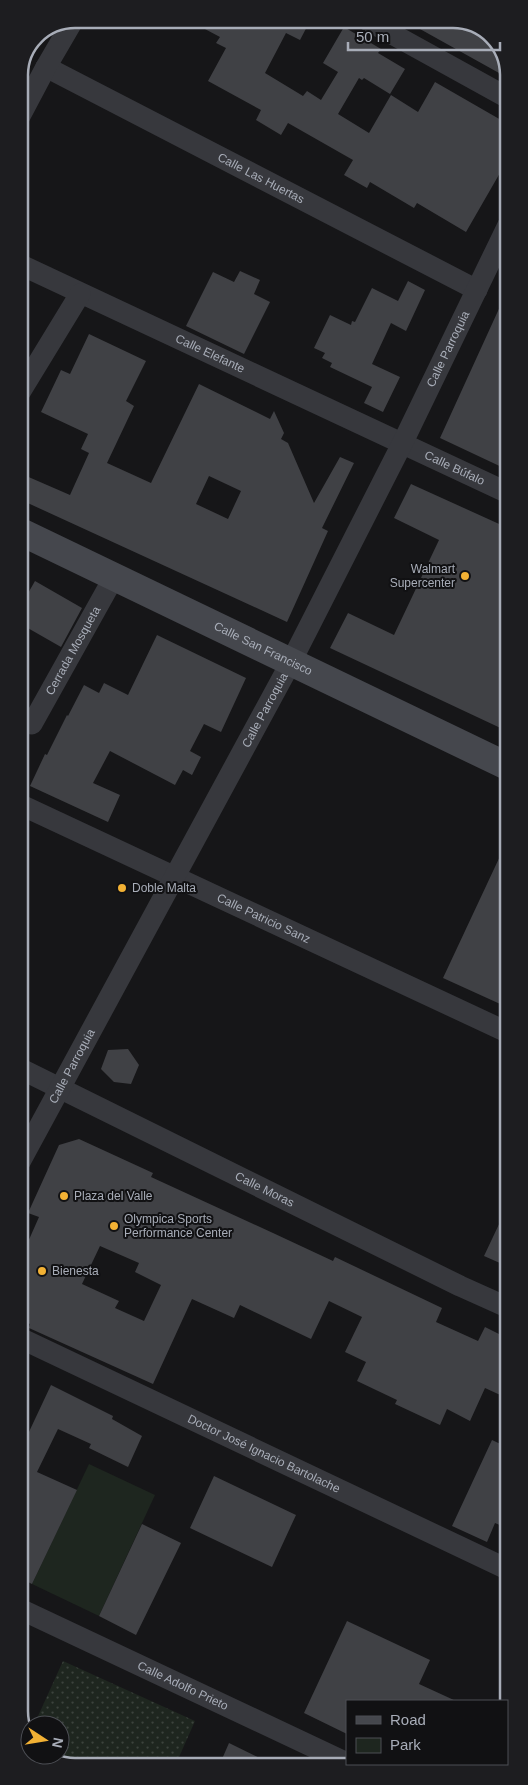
<svg xmlns="http://www.w3.org/2000/svg" width="528" height="1785" font-family="Helvetica,sans-serif">
<style>
.green{fill:#1e261f}
.garden{fill:url(#garden-dots)}
.building{fill:#404145;fill-rule:evenodd}
.lines{fill:none;stroke-linecap:round;stroke-linejoin:round}
.street{stroke:#37383d;stroke-width:21}
.secondary{stroke:#45474d;stroke-width:28}
.poi-dot{fill:#f2b134;stroke:#111113;stroke-width:2}
.labels{text-anchor:middle;stroke-width:4;stroke-linejoin:round;paint-order:stroke}
.street-label{font-size:12px;fill:#a8adb8;stroke:#111113}
.poi-label{font-size:12px;fill:#a8adb8;stroke:#111113;text-anchor:start}
.rim{fill:none;stroke:#a8adb8;stroke-width:2.5}
</style>
<defs>
<pattern id="garden-dots" width="8" height="8" patternUnits="userSpaceOnUse" patternTransform="scale(1.25)"><rect width="8" height="8" fill="#1e261f"/><path d="M2 2h.1M6 6h.1" fill="none" stroke="#3c433d" stroke-width="1.8" stroke-linecap="round"/></pattern>
</defs>
<rect width="100%" height="100%" fill="#161618"/>
<!-- green -->
<path class="green" d="M89 1464 155 1495 99 1616 32 1584Z"/>
<!-- garden -->
<path class="garden" d="M63 1661 195 1721 175 1766H71L44 1755H60V1725H34Z"/>
<!-- building -->
<path class="building" d="M186 19H311L300 40 286 33 265 73 303 96 307 91 321 100 338 72 323 63 344 27 381 49 378 53 405 69 390 94 364 78 362 80 359 78 338 114 369 133 391 95 418 112 435 82 508 124V159L466 232 417 203 414 208 370 182 367 188 344 175 353 160 288 123 281 135 256 120 261 110 208 81 226 48 216 43 220 37Z
M402 19H460L490 33 508 64V78Z
M240 271 260 280 254 294 270 302 244 354 186 326 213 272 234 282Z
M408 281 425 290 406 331 391 323 372 364 400 377 383 412 364 403 372 387 330 367 332 363 322 358 325 353 314 348 330 315 351 325 352 321 355 322 372 288 398 301Z
M508 289V470L440 438Z
M89 334 146 361 126 401 134 406 107 463 151 483 199 384 270 419 274 411 284 433 281 439 288 443 314 503 340 457 354 463 322 528 328 531 287 622 19 499V485L24 475 70 495 89 453 81 449 88 434 41 412 61 370 70 374ZM209 476 241 491 228 519 196 504Z
M411 484 508 528 509 732 330 648 348 613 394 635 439 540 394 518Z
M35 581 82 608 61 647 19 623V609Z
M157 635 246 678 221 732 204 724 190 751 201 757 192 775 183 770 175 785 110 751 93 783 120 795 108 822 30 786 45 754 47 755 67 715 68 716 84 685 99 693 104 683 128 695Z
M509 837V1008L443 978Z
M128 1049 139 1065 131 1084 114 1082 101 1069 108 1050Z
M79 1139 153 1173 151 1177 273 1233 333 1261 335 1257 442 1308 436 1322 478 1341 485 1327 509 1339V1399L485 1388 470 1421 447 1409 440 1425 395 1404 397 1400 357 1381 366 1362 345 1352 362 1317 329 1301 311 1339 240 1305 234 1318 192 1299 153 1384 29 1328 30 1324 20 1319V1260L39 1217 28 1213 59 1145ZM100 1246 139 1263 135 1272 161 1285 144 1321 115 1308 119 1301 82 1284Z
M509 1203V1267L484 1256Z
M51 1385 113 1416 112 1419 142 1436 128 1467 89 1448 91 1444 58 1429 37 1472 77 1490 32 1584 20 1578V1451Z
M492 1440 509 1448V1529L495 1523 487 1542 452 1526Z
M214 1476 296 1515 272 1567 190 1528Z
M142 1524 181 1543 136 1635 99 1616Z
M347 1621 430 1660 419 1684 456 1701H347V1734L304 1713Z
M229 1743 276 1766H219Z"/>
<g class="lines">
<!-- street -->
<g class="street">
<path d="M365 19 508 98"/>
<path id="s1" d="M46 67 477 290"/>
<path d="M19 118 46 67 74 19"/>
<path id="s2" d="M19 264 508 493"/>
<path d="M19 394 80 294"/>
<path id="s3" d="M32 724 114 577"/>
<path id="s4" d="M19 804 509 1033"/>
<path id="s5" d="M19 1068 460 1286 509 1308"/>
<path id="s6" d="M20 1162 291 662 403 442 508 225"/>
<path id="s7" d="M20 1338 509 1570"/>
<path id="s8" d="M20 1609 347 1763"/>
</g>
<!-- secondary -->
<path class="secondary" id="s9" d="M19 531 509 767"/>
</g>
<!-- markers -->
<g class="poi-dot">
<circle cx="465" cy="576" r="5"/>
<circle cx="122" cy="888" r="5"/>
<circle cx="64" cy="1196" r="5"/>
<circle cx="114" cy="1226" r="5"/>
<circle cx="42" cy="1271" r="5"/>
</g>
<g class="labels">
<!-- street labels -->
<g class="street-label">
<text dy="4" stroke="none"><textPath href="#s1" startOffset="242">Calle Las Huertas</textPath></text>
<text dy="4" stroke="none"><textPath href="#s6" startOffset="919">Calle Parroquia</textPath></text>
<text dy="4" stroke="none"><textPath href="#s2" startOffset="211">Calle Elefante</textPath></text>
<text dy="4" stroke="none"><textPath href="#s2" startOffset="481">Calle Búfalo</textPath></text>
<text dy="4" stroke="none"><textPath href="#s9" startOffset="271">Calle San Francisco</textPath></text>
<text dy="4" stroke="none"><textPath href="#s3" startOffset="84">Cerrada Mosqueta</textPath></text>
<text dy="4" stroke="none"><textPath href="#s6" startOffset="514">Calle Parroquia</textPath></text>
<text dy="4" stroke="none"><textPath href="#s4" startOffset="270">Calle Patricio Sanz</textPath></text>
<text dy="4" stroke="none"><textPath href="#s6" startOffset="109">Calle Parroquia</textPath></text>
<text dy="4" stroke="none"><textPath href="#s5" startOffset="274">Calle Moras</textPath></text>
<text dy="4" stroke="none"><textPath href="#s7" startOffset="270">Doctor José Ignacio Bartolache</textPath></text>
<text dy="4" stroke="none"><textPath href="#s8" startOffset="180">Calle Adolfo Prieto</textPath></text>
</g>
<!-- poi labels -->
<g class="poi-label">
<text x="455" y="573" text-anchor="end">Walmart<tspan x="455" dy="14">Supercenter</tspan></text>
<text x="132" y="892">Doble Malta</text>
<text x="74" y="1200">Plaza del Valle</text>
<text x="124" y="1223">Olympica Sports<tspan x="124" dy="14">Performance Center</tspan></text>
<text x="52" y="1275">Bienesta</text>
</g>
</g>
<!-- crop -->
<path d="M0 0H528V1785H0ZM75 28H453A47 47 0 0 1 500 75V1711A47 47 0 0 1 453 1758H75A47 47 0 0 1 28 1711V75A47 47 0 0 1 75 28Z" fill="#1d1d20" fill-rule="evenodd"/>
<path class="rim" d="M75 28H453A47 47 0 0 1 500 75V1711A47 47 0 0 1 453 1758H75A47 47 0 0 1 28 1711V75A47 47 0 0 1 75 28Z"/>
<!-- legend -->
<rect x="346" y="1700" width="162" height="65" fill="#111113" stroke="#4d4f55"/>
<rect x="356" y="1716" width="25" height="8" fill="#45474d" stroke="#4d4f55"/>
<text x="390" y="1725" font-size="15" fill="#a8adb8">Road</text>
<rect x="356" y="1738" width="25" height="15" fill="#1e261f" stroke="#4d4f55"/>
<text x="390" y="1750" font-size="15" fill="#a8adb8">Park</text>
<!-- north arrow -->
<g transform="translate(45 1740) rotate(102)"><circle r="24" fill="#111113" stroke="#4d4f55"/>
<path d="M0-4L9 19L0 12L-9 19Z" fill="#f2b134"/>
<text y="-8" font-size="14" font-weight="bold" text-anchor="middle" fill="#a8adb8">N</text>
</g>
<!-- scale -->
<path d="M348 42v8h152v-8" fill="none" stroke="#a8adb8" stroke-width="2.5"/>
<text x="356" y="42" font-size="15" fill="#a8adb8" stroke="#111113" stroke-width="4" paint-order="stroke">50 m</text>
</svg>
